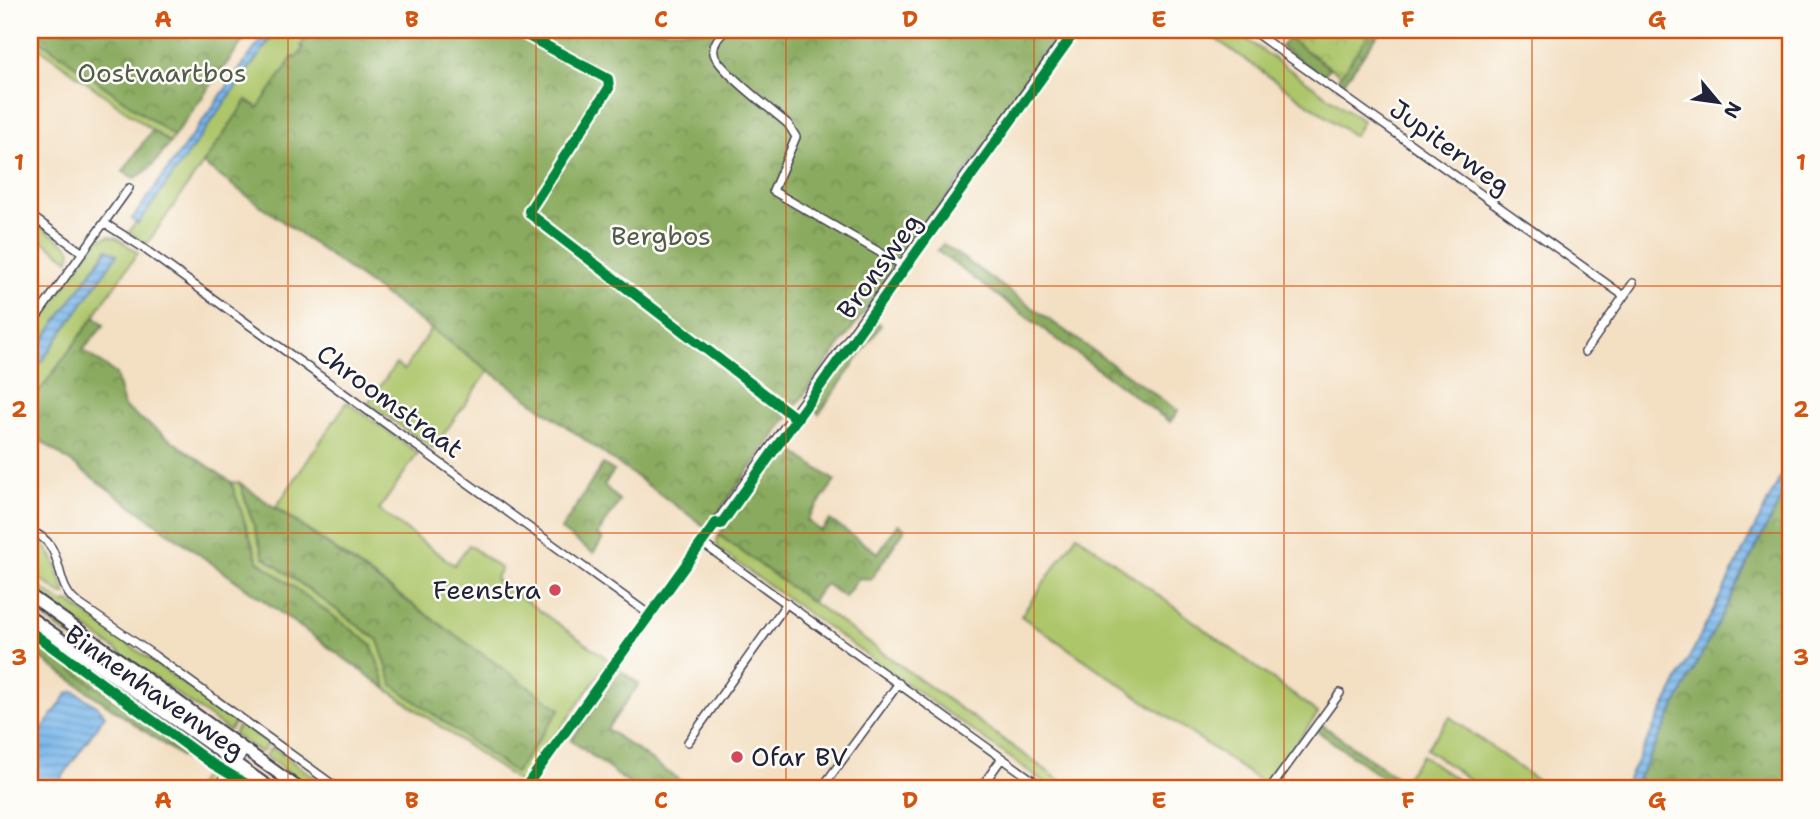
<svg xmlns="http://www.w3.org/2000/svg" width="1820" height="819" font-family="'Shantell Sans',sans-serif">
<style>
.green{fill:#adc66b;stroke:#687453;stroke-width:2}
.forest{fill:url(#forest-crowns);stroke:#56664d;stroke-width:2}
.park{fill:url(#park-crowns);stroke:#687453;stroke-width:2}
.water{fill:url(#water-rules);stroke:#4c6c92;stroke-width:2}
.lines{fill:none;stroke-linecap:round;stroke-linejoin:round}
.street-casing{stroke:#413e4f;stroke-width:10}
.secondary-casing{stroke:#413e4f;stroke-width:14}
.street{stroke:#fff;stroke-width:7}
.secondary{stroke:#fff;stroke-width:10}
.cycleway-casing{stroke:#fdfcf7;stroke-width:15}
.cycleway{stroke:#00873e;stroke-width:10}
.grid{fill:none;stroke:#d45411;stroke-width:2;stroke-opacity:0.55}
.poi-dot{fill:#d1495b;stroke:#fdfcf7;stroke-width:2.5}
.labels{text-anchor:middle;stroke-width:5;stroke-linejoin:round;paint-order:stroke}
.park-label{font-size:26px;fill:#535b4c;stroke:#fdfcf7}
.street-label{font-size:26px;fill:#22223b;stroke:#fdfcf7}
.poi-label{font-size:26px;fill:#22223b;stroke:#fdfcf7;text-anchor:end}
.neatline{fill:none;stroke:#d45411;stroke-width:2.5}
.grid-label{font-size:23px;text-anchor:middle;font-weight:bold;fill:#d45411}
</style>
<defs>
<pattern id="forest-crowns" width="20" height="18" patternUnits="userSpaceOnUse" patternTransform="scale(1.75)"><rect width="20" height="18" fill="#8aab5f"/><path d="M2 6a3 3 0 1 1 6 0M12 15a3 3 0 1 1 6 0" fill="none" stroke="#708b50"/></pattern>
<pattern id="park-crowns" width="20" height="18" patternUnits="userSpaceOnUse" patternTransform="scale(1.75)"><rect width="20" height="18" fill="#adc66b"/><path d="M2 6a3 3 0 1 1 6 0M12 15a3 3 0 1 1 6 0" fill="none" stroke="#95aa5e"/></pattern>
<pattern id="water-rules" width="6" height="5" patternUnits="userSpaceOnUse" patternTransform="scale(1.75)"><rect width="6" height="5" fill="#77b5ea"/><path d="M0 2.5h6" fill="none" stroke="#6193bf"/></pattern>
</defs>
<rect width="100%" height="100%" fill="#fdfcf7"/>
<filter id="ink" filterUnits="userSpaceOnUse"><feTurbulence type="fractalNoise" baseFrequency=".0143" numOctaves="2"/><feDisplacementMap in="SourceGraphic" scale="14" xChannelSelector="R" yChannelSelector="G"/><feConvolveMatrix kernelMatrix="1 2 1 2 8 2 1 2 1" color-interpolation-filters="sRGB"/></filter>
<filter id="wash" filterUnits="userSpaceOnUse"><feTurbulence type="fractalNoise" baseFrequency=".00686" numOctaves="4" result="noise"/><feDisplacementMap in="SourceGraphic" scale="28" xChannelSelector="R" yChannelSelector="G"/><feGaussianBlur stdDeviation="1.57" result="paint"/><feColorMatrix in="noise" values="0 0 0 0 0 0 0 0 0 0 0 0 0 0 0 0 0 1.4 0 .05"/><feComposite in="paint" operator="in"/></filter>
<g filter="url(#wash)">
<rect width="100%" height="100%" fill="#f3dfc2"/>
<!-- green -->
<path class="green" d="M277 30H312L301 46 401 116 258 108 247 101 146 245 129 232 136 222 138 223Z
M1203 30H1233L1363 121 1354 136Z
M30 33 174 136 170 143 30 41Z
M30 219 69 247 71 251 69 260 30 232Z
M109 236 117 238 138 253 99 308 95 316 30 404V378L117 255 107 249 30 359V335L97 240Z
M432 328 490 369 433 449 368 403 396 364 404 370Z
M347 402 418 453 379 510 454 565 469 545 501 569 495 579 609 660 522 784 387 689 371 644 258 561 231 482 240 483 264 557 378 640 393 685 559 709 276 507Z
M719 535 1072 789H1054L718 549 717 540Z
M1077 535 1318 713 1266 785 1021 616Z
M30 539C53 541 59 576 66 594H62L30 572Z
M30 580 63 603 69 602 236 721 229 731 30 588Z
M38 614 81 636 224 738 220 743Z
M30 628 211 757V760L220 774 211 789H195L208 766 30 639Z
M1450 717 1549 789H1483L1426 749Z
M240 724 268 744 261 753 233 734Z
M272 747 328 787 331 789H312L265 756Z
M1422 755 1470 789H1413L1402 781Z"/>
<!-- forest -->
<path class="forest" d="M30 30H251L174 136 30 33Z
M312 30H1069L707 528 203 164 247 100 258 108 293 57 296 58 303 48 301 46Z
M1363 30H1375L1379 33 1340 88 1334 84 1352 60Z
M1288 38 1330 68 1323 76 1281 47Z
M152 130 170 143C160 156 150 172 134 178L123 172Z
M943 244 1178 411 1170 422 937 251Z
M95 316 104 325 83 350 116 374 124 407 231 482 258 561 371 644 387 689 30 433V404Z
M873 319 881 325 819 414 811 406Z
M783 444 835 481 807 520 821 531 830 520 878 553 898 524 905 529 871 579 859 578 845 597 825 584 811 602 719 535Z
M603 464 614 471 604 485 620 501 597 535 603 539 593 553 561 530Z
M1790 481V789H1633Z
M240 483 560 709 515 773 393 685 378 640 264 557Z
M30 639 209 767 205 773 30 651Z
M621 671 639 684 607 729 692 789H636L571 740Z
M1321 724 1413 789H1398L1316 730Z"/>
<!-- park -->
<path class="park" d="M1284 30H1363L1369 34 1341 75 1282 33Z"/>
<!-- water -->
<path class="water" d="M268 30H277L138 224 132 219Z
M108 249 117 255 30 378V359Z
M1790 458V481L1633 789H1623Z
M74 691 98 707 105 715 54 789H30V746L68 693Z"/>
</g>
<g filter="url(#ink)">
<g class="lines">
<defs>
<path id="street" d="M726 30C720 36 712 43 714 53 716 68 774 112 788 124L796 137 773 191 902 265
M1251 30 1624 296 1585 352
M30 215 83 253
M104 223 139 245 650 615
M1624 296 1633 283
M30 326 129 188
M30 531C67 544 52 581 75 601L155 656 339 789
M702 543 1045 789
M688 742 787 603
M215 789 246 750
M524 789 1070 30
M821 789 899 683
M980 789 1002 758
M1270 789 1340 693"/>
<path id="secondary" d="M30 595 300 789
M30 617 272 789"/>
</defs>
<!-- street casing -->
<use href="#street" class="street-casing"/>
<!-- secondary casing -->
<use href="#secondary" class="secondary-casing"/>
<!-- street -->
<use href="#street" class="street"/>
<!-- secondary -->
<use href="#secondary" class="secondary"/>
<defs>
<path id="cycleway" d="M517 30 608 79 609 88 529 211 530 214 797 419
M30 631 211 763 255 789
M524 789 716 523 721 524 1076 30"/>
</defs>
<!-- cycleway casing -->
<use href="#cycleway" class="cycleway-casing"/>
<!-- cycleway -->
<use href="#cycleway" class="cycleway"/>
</g>
</g>
<!-- grid -->
<path class="grid" d="M288 30V789M536 30V789M786 30V789M1034 30V789M1284 30V789M1532 30V789M30 286H1790M30 533H1790"/>
<!-- markers -->
<g class="poi-dot">
<circle cx="555" cy="590" r="7"/>
<circle cx="737" cy="757" r="7"/>
</g>
<g class="labels">
<!-- park labels -->
<g class="park-label">
<text x="162" y="82">Oostvaartbos</text>
<text x="661" y="245">Bergbos</text>
</g>
<!-- street labels -->
<g class="street-label">
<text transform="translate(1450 147) rotate(36)" y="9">Jupiterweg</text>
<text transform="translate(879 266) rotate(-54)" y="9">Bronsweg</text>
<text transform="translate(390 401) rotate(36)" y="9">Chroomstraat</text>
<text transform="translate(155 692) rotate(35)" y="9">Binnenhavenweg</text>
</g>
<!-- poi labels -->
<g class="poi-label">
<text x="541" y="599">Feenstra</text>
<text x="751" y="766" text-anchor="start">Ofar BV</text>
</g>
</g>
<!-- margin -->
<rect width="1820" height="819" fill="none" stroke="#fdfcf7" stroke-width="77"/>
<!-- north arrow -->
<g transform="translate(1718 102) rotate(119)" stroke="#fdfcf7" stroke-width="5" paint-order="stroke">
<path d="M0-5L12 26L0 18L-12 26Z" fill="#22223b"/>
<text y="-10" font-size="19" font-weight="bold" text-anchor="middle" fill="#22223b">N</text>
</g>
<rect x="38" y="38" width="1744" height="742" class="neatline"/>
<g class="grid-label">
<text x="163" y="27">A</text>
<text x="412" y="27">B</text>
<text x="661" y="27">C</text>
<text x="910" y="27">D</text>
<text x="1159" y="27">E</text>
<text x="1408" y="27">F</text>
<text x="1657" y="27">G</text>
<text x="19" y="170">1</text>
<text x="1801" y="170">1</text>
<text x="19" y="417">2</text>
<text x="1801" y="417">2</text>
<text x="19" y="665">3</text>
<text x="1801" y="665">3</text>
<text x="163" y="808">A</text>
<text x="412" y="808">B</text>
<text x="661" y="808">C</text>
<text x="910" y="808">D</text>
<text x="1159" y="808">E</text>
<text x="1408" y="808">F</text>
<text x="1657" y="808">G</text>
</g>
</svg>
